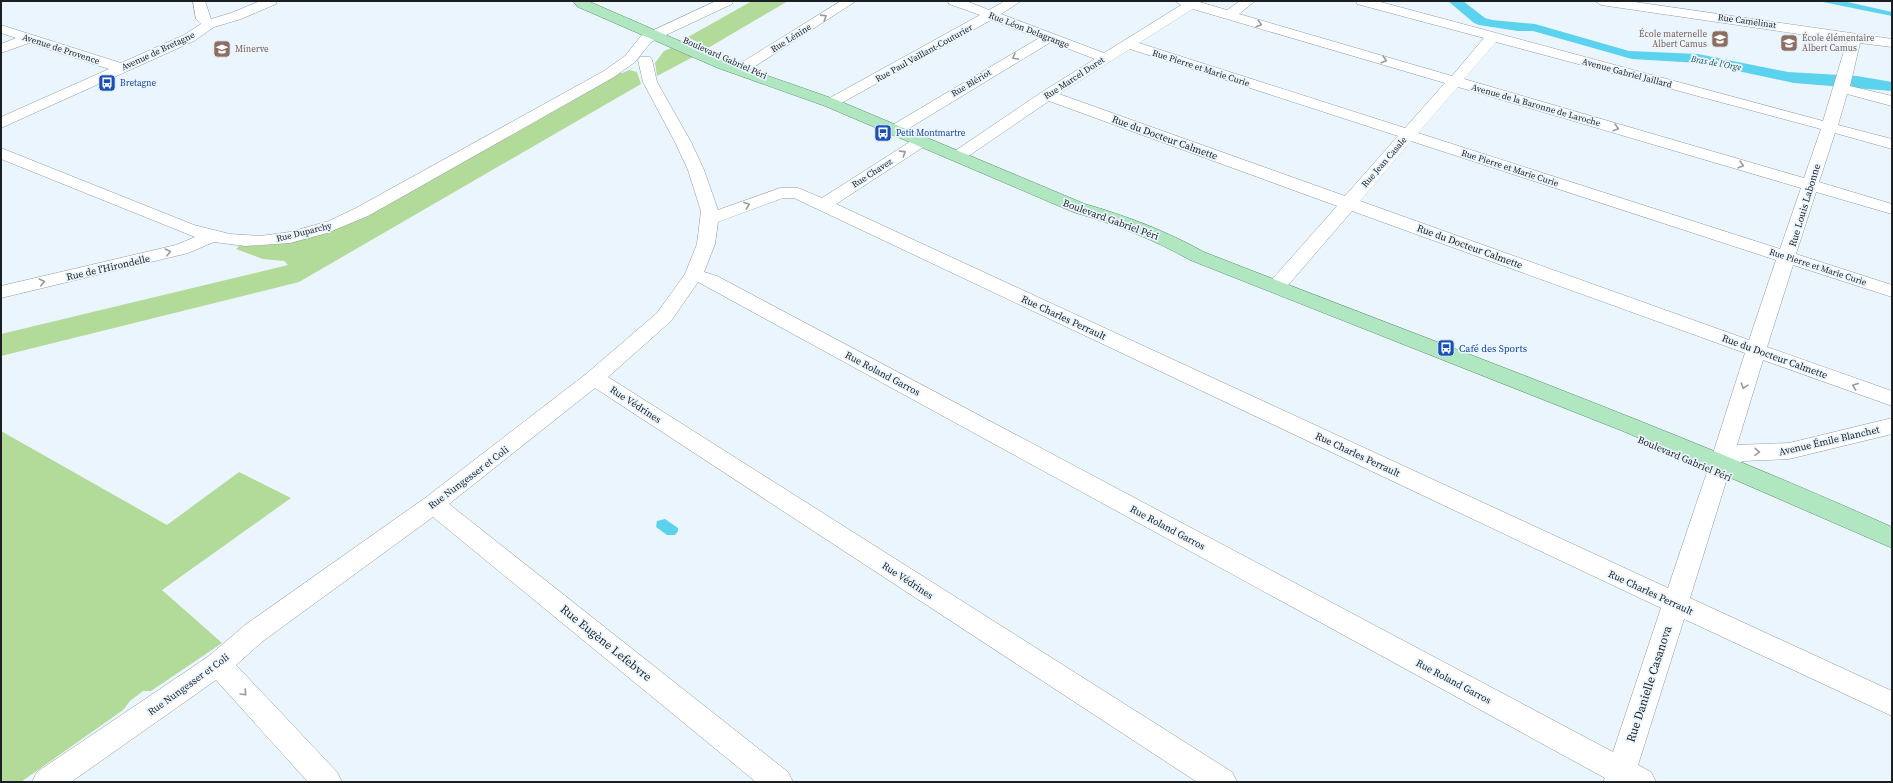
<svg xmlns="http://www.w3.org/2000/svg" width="1893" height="783" font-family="'Source Serif 4',serif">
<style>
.green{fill:#b2db99}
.water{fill:#5bd2ee}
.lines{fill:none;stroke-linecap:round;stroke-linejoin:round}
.minor-casing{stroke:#919aa2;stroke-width:1}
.major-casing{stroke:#5a956d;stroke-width:1}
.minor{fill:#fff;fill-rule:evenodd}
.major{fill:#b0e6c0;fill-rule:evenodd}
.oneway{stroke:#989a9c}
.labels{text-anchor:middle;stroke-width:3.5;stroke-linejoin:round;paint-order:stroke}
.far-street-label{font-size:9px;fill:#1b1f22;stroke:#ebf5fd}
.far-education-label{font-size:9px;fill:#785e54;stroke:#ebf5fd;text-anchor:start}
.far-water-label{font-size:9px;font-style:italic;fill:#184c58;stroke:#ebf5fd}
.far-transit-label{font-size:9px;fill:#164399;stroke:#ebf5fd;text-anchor:start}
.street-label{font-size:10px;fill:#1b1f22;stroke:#ebf5fd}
.transit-label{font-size:10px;fill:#164399;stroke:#ebf5fd;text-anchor:start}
.near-street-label{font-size:12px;fill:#1b1f22;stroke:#ebf5fd}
</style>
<rect width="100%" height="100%" fill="#ebf5fd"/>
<!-- green -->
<path class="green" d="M752 1H788L708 48 688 37Z
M671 48 693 57 657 76 655 63 664 51Z
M629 70 637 72 641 84 299 282 1 356V334L288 265 284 261 263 259 236 249 239 246 267 245 300 239 619 73H623Z
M1 431 167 525 239 472 291 498 162 590 222 643 151 691H143L130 701 123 710 21 782H1Z"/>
<!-- water -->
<path class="water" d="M1448 1H1463L1485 18 1492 20 1535 24 1629 51 1698 54 1788 72 1857 76 1892 82V91L1794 83 1700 63 1632 59 1533 31H1518L1479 25 1474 23Z
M1818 1H1843L1892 12V16Z
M665 519 678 528V531L675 535H667L656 527 657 521Z"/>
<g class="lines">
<defs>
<path id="minor" d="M193 1H205L211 19 231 13 260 1H277L276 4 241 19 214 27 194 41 1 128V117L109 69 29 43 1 53V44L16 38 1 33V25L121 63 184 35 201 24 196 19Z
M716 1H733L732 4 651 42 635 62 614 77 368 216 327 233 290 243 245 246 214 242 188 253 1 298V286L176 245 195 237 1 159V148L194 225 230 234 260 236 290 232 329 221 356 208 604 71 625 56 641 36Z
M841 1H856L754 67 736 71 724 70 722 67 724 64 744 61Z
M948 1H966L989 10 1005 1H1021L1001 14 1104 53 1181 5 1175 1H1196L1227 10 1240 1H1255L1239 14 1452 76 1484 38 1357 4 1356 1H1377L1823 121 1847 41 1601 5 1595 1H1628L1892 39V47L1860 43 1850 86 1892 96V106L1847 94 1838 125 1892 139V149L1835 133 1819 182 1892 204V214L1816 192 1796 254 1892 285V297L1793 265 1767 347 1892 391V406L1763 360 1737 445 1789 443 1892 418V434L1789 459 1743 461 1728 469 1729 472 1690 598 1892 691V716L1684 619 1638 765 1651 772 1656 782H1603L1605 778 698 282 671 321 608 377 1232 772 1237 782H1197L595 388 449 504 788 772 793 782H756L433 517 263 641 236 665 337 772 342 782H308L216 680 71 782H32L37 772 209 656 245 625 425 498 586 374 657 313 685 274 697 244 701 211 688 170 675 142 643 82 638 60 640 57H650L652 60 657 82 691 142 704 170 718 210 780 188H798L822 198 916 138H928L930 141 928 144 836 204 1668 588 1707 472 1711 466 1710 463 1745 353 1352 211 1283 291 1276 293 1269 291 1267 287 1269 283 1337 206 1049 101 964 159 958 161 952 159 950 156 952 153 1042 92 1095 59 1051 42 901 133H889L887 130 889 127 1039 38 991 20 836 106H826L823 103 826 100 980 15 949 4ZM1193 9 1445 83 1405 128 1139 43ZM1496 42 1821 129 1804 178 1464 79ZM1130 49 1398 136 1345 196 1059 94ZM1458 87 1801 188 1780 249 1418 133ZM1411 141 1776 260 1749 340 1360 201ZM783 198H794L1661 608 1613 752 717 276 704 272 715 244 718 222Z"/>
<path id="major" d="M573 1H588L728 62 837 100 1085 204C1127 216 1166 231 1204 252 1434 342 1666 426 1892 527V548L1625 432 1190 260C1153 239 1114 224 1073 212L825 106 718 68 578 7Z"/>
</defs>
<!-- minor casing -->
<use href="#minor" class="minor-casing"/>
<!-- major casing -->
<use href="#major" class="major-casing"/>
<!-- minor -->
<use href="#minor" class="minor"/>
<!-- major -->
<use href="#major" class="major"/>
</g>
<!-- one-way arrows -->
<defs><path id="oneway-chevron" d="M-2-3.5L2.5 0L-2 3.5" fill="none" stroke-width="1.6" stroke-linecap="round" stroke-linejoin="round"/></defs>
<g class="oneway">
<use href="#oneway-chevron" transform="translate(824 17) rotate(-32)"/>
<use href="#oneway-chevron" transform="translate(1259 24) rotate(16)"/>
<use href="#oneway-chevron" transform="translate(1015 57) rotate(150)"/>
<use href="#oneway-chevron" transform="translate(1384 60) rotate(16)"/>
<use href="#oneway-chevron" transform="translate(1616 128) rotate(16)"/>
<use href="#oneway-chevron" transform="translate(903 153) rotate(-33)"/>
<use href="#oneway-chevron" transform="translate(1741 165) rotate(16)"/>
<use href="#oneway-chevron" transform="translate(747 205) rotate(-20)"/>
<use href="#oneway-chevron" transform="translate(168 252) rotate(-14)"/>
<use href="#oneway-chevron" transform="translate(42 282) rotate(-13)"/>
<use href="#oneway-chevron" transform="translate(1744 386) rotate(108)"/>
<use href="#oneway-chevron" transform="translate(1855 386) rotate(-160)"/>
<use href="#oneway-chevron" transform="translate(1757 452) rotate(3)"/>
<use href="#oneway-chevron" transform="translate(244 693) rotate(47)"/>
</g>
<!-- icons -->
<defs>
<symbol id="school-square" viewBox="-11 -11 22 22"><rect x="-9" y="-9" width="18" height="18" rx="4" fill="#8d6e63" stroke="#ebf5fd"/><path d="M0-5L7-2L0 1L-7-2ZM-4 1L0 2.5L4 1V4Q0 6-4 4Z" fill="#fff"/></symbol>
<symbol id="bus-square" viewBox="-11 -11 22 22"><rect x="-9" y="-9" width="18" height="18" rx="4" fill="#1a4fb4" stroke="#ebf5fd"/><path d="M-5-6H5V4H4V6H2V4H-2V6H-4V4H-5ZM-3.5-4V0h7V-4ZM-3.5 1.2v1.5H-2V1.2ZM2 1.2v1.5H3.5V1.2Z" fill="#fff"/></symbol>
</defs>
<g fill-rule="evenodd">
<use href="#school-square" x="1710" y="29" width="20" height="20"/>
<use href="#school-square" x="1779" y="33" width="20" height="20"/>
<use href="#school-square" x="212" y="39" width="20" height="20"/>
<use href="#bus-square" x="97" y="73" width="20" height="20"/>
<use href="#bus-square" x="873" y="123" width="20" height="20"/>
<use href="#bus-square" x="1436" y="338" width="20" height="20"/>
</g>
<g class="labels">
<!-- far-street labels -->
<g class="far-street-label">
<text transform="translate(1747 21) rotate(8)" y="3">Rue Camélinat</text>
<text transform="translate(1029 30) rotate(21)" y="3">Rue Léon Delagrange</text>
<text transform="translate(791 38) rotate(-32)" y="3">Rue Lénine</text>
<text transform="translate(61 49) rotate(18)" y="3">Avenue de Provence</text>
<text transform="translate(158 51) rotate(-25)" y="3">Avenue de Bretagne</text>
<text transform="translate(924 53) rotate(-29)" y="3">Rue Paul Vaillant-Couturier</text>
<text transform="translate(725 58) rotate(24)" y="3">Boulevard Gabriel Péri</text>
<text transform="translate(1201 68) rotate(18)" y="3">Rue Pierre et Marie Curie</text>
<text transform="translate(1627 73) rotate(15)" y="3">Avenue Gabriel Jaillard</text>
<text transform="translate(1074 78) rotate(-33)" y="3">Rue Marcel Doret</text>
<text transform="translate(971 83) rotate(-31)" y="3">Rue Blériot</text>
<text transform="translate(1536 105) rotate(16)" y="3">Avenue de la Baronne de Laroche</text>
<text transform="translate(1384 162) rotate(-49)" y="3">Rue Jean Casale</text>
<text transform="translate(1510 168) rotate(18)" y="3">Rue Pierre et Marie Curie</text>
<text transform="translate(872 173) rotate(-33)" y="3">Rue Chavez</text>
<text transform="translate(304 232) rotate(-14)" y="3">Rue Duparchy</text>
<text transform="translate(1818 267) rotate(18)" y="3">Rue Pierre et Marie Curie</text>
</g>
<!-- far-education labels -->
<g class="far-education-label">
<text x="1707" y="37" text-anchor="end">École maternelle<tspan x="1707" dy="10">Albert Camus</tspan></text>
<text x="1802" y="41">École élémentaire<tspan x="1802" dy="10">Albert Camus</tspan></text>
<text x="235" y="52">Minerve</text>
</g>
<!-- far-water labels -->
<g class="far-water-label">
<text transform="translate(1716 63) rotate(10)" y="3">Bras de l'Orge</text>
</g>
<!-- far-transit labels -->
<g class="far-transit-label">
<text x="120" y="86">Bretagne</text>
<text x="896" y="136">Petit Montmartre</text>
</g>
<!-- street labels -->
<g class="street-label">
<text transform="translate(1165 137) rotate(20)" y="4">Rue du Docteur Calmette</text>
<text transform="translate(1804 205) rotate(-73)" y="4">Rue Louis Labonne</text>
<text transform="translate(1111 219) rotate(20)" y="4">Boulevard Gabriel Péri</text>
<text transform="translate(1470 246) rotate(20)" y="4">Rue du Docteur Calmette</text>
<text transform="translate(108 267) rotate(-13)" y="4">Rue de l'Hirondelle</text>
<text transform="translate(1064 317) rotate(25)" y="4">Rue Charles Perrault</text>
<text transform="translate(1775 356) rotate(20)" y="4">Rue du Docteur Calmette</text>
<text transform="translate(883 373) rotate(28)" y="4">Rue Roland Garros</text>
<text transform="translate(636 404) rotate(33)" y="4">Rue Védrines</text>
<text transform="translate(1829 440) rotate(-13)" y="4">Avenue Émile Blanchet</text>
<text transform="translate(1358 454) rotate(25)" y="4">Rue Charles Perrault</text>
<text transform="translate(1685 458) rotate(23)" y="4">Boulevard Gabriel Péri</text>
<text transform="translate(468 477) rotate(-37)" y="4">Rue Nungesser et Coli</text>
<text transform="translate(1168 527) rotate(28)" y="4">Rue Roland Garros</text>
<text transform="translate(908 580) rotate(33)" y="4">Rue Védrines</text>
<text transform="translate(1651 592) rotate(25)" y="4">Rue Charles Perrault</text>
<text transform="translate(1454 681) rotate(28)" y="4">Rue Roland Garros</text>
<text transform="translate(188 684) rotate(-36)" y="4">Rue Nungesser et Coli</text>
</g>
<!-- transit labels -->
<g class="transit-label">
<text x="1459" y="352">Café des Sports</text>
</g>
<!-- near-street labels -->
<g class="near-street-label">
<text transform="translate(606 643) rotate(39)" y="4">Rue Eugène Lefebvre</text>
<text transform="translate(1649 684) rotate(-72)" y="4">Rue Danielle Casanova</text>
</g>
</g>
<!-- border -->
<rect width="1893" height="783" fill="none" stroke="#1b1f22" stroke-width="4"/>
</svg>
